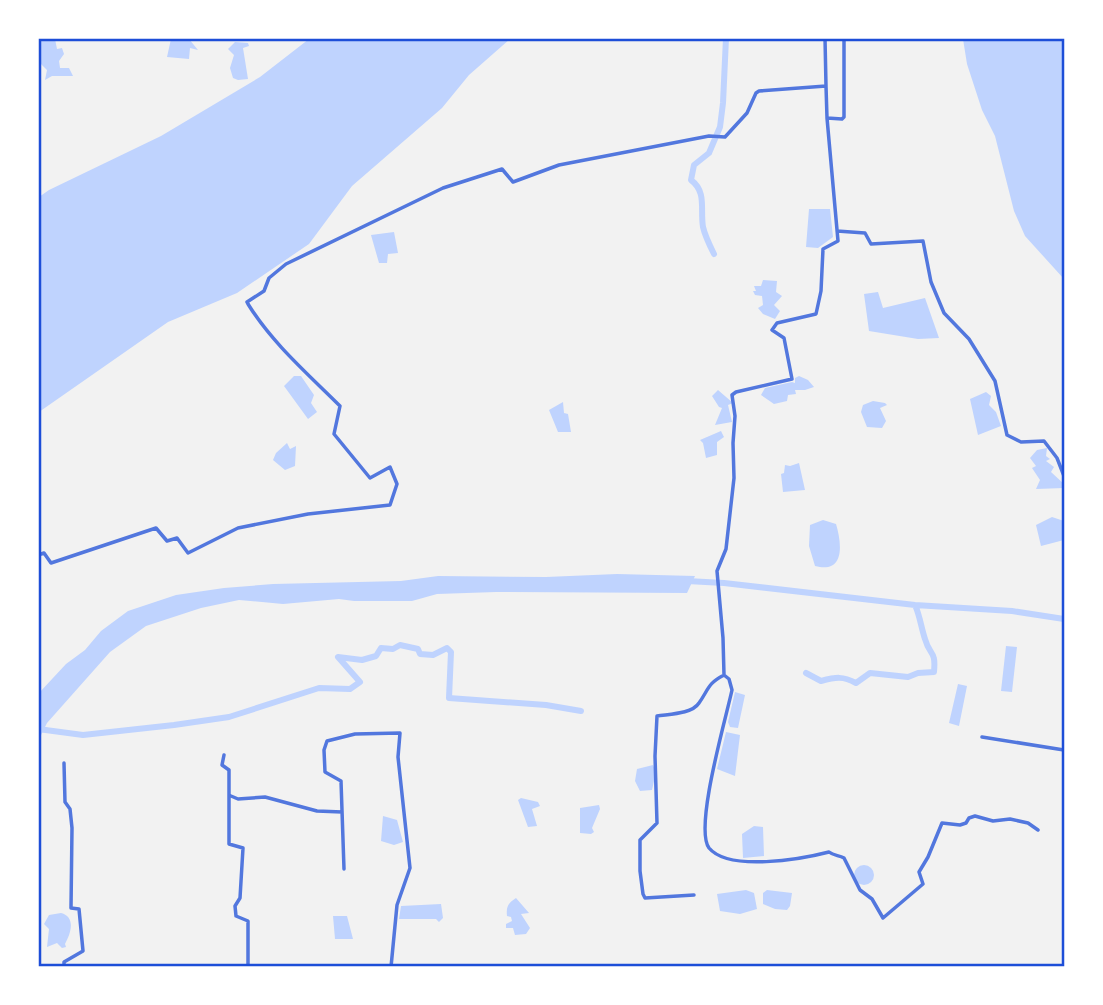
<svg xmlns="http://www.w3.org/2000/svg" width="1103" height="1005" font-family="'Archivo Narrow',sans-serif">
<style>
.water{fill:#bfd3fe}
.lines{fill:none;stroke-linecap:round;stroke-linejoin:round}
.canal{stroke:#bfd3fe;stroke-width:6}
.minor{stroke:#5277de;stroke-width:3.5}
.neatline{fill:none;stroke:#1d4ed8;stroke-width:2.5}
</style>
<rect width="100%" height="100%" fill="#f2f2f2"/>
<!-- water -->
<path class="water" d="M39 38 55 39 57 49 62 48 64 54 59 61 60 68H69L73 76H52L45 80 47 70 41 64 39 67Z
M171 39H189L198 50 190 48 189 59 167 57Z
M309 39H510L469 75 442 108 352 186 309 244 237 293 168 322 39 412V197L49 190 161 136 260 77Z
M963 39H1064V279L1025 236 1014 211 995 136 982 110 967 64Z
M235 42 248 43 249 46 243 48 248 79 238 80 233 78 230 68 234 55 228 49Z
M809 209H830L833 237 818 248 806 247Z
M394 232 398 253 388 254 387 263H379L371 235Z
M763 280 777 281 776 292 782 296 774 305 780 311 775 319 763 314 758 308 763 305 762 296 755 295 753 291H756L754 286H761Z
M878 292 883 308 925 298 939 338 918 339 869 331 864 294Z
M294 376H301L314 395 311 403 317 412 308 419 284 386Z
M799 376 808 380 814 387 805 390H795L796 394 788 395 787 401 774 404 761 395 765 388 792 382 795 383V378Z
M718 390 733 403 728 405 732 422 715 425 722 408 719 407 712 396Z
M986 392 991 396 989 405 996 412 1001 426 978 435 970 399Z
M873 401 885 403 887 405 880 408 886 421 882 428 867 427 861 412 863 405Z
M563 402 564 413 568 414 571 432H558L549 410Z
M721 431 724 437 717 442V455L706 458 703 443 700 440Z
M287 443 290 449 296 446 295 466 285 470 273 460 276 453Z
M1047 448 1046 456 1050 459 1046 461 1054 467 1051 472 1064 484V488L1036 489 1040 480 1032 468 1036 466 1030 458 1037 450Z
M799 463 805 490 783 492 781 474 784 473 785 465 790 466Z
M1052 517 1064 521V540L1041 546 1036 525Z
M823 520 836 524C842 544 845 574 815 566L809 546 810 525Z
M617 574 695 576 687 593 496 592 437 594 412 601H354L339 599 283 604 239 600 201 608 146 626 110 652 47 723 39 739V693L66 664 85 650 101 631 128 611 176 595 224 588 273 584 401 581 438 576 546 577Z
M1006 646 1017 647 1012 692 1001 691Z
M958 684 967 686 959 726 949 723Z
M735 692 745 695 738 728 730 727 728 722Z
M726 732 740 735 735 776 717 769Z
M653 765 656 772 652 790 640 791 635 781 637 769Z
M521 798 538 802 540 806 532 809 537 826 528 827 518 800Z
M599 805 600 809 592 828 594 832 591 834 580 833V808Z
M383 816 397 820 403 842 394 845 381 841Z
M754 826 763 827 764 856 743 858 742 834Z
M854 875a10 10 0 1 1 20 0a10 10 0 1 1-20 0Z
M746 890 754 893 757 909 740 914 720 911 717 894Z
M767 890 792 893 790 906 787 910 775 909 763 904V893Z
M516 898 529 913 521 914 530 928 526 934 515 935 513 928H506V924L512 921 511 917 507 916C506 907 508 903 516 898Z
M441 904 443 918 439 922 436 919H399L401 906Z
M61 913C76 917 71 933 65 944L66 947 62 948 57 943 47 947 49 929 44 924 49 915Z
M333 916H347L353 939H335Z"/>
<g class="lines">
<!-- canal -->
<path class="canal" d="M714 254C710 246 705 236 703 227 700 209 707 192 691 180L694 165 709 153 720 127 723 103 726 38
M687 581 724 583 915 605 1012 611 1064 619
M806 673 821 681C836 677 843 676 856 683L870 673 908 677 918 673 934 672C936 649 930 657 925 639 921 627 920 616 915 605
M38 729 83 735 174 725 229 717 319 688 350 689 360 682 338 657 362 660 376 656 381 648 393 649 400 645 418 649 420 654 433 655 447 648 451 652 449 698 546 705 581 711"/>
<!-- minor -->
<path class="minor" d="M826 86 827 118
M837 231 865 233 871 244 923 241 931 282 944 313 969 339 995 381 1007 435 1021 442 1044 441 1057 458 1064 476
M38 555 44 553 51 563 156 528 167 541 177 538 188 553 238 528 308 514 390 505 397 484 390 467 370 478 334 434 340 406C308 374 272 343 248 304L247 302 264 291 269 278 286 264 443 188 502 169 513 182 559 165 709 136 725 137 747 113 756 93 759 91 826 86 825 38
M724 675 729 679 732 690C726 718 694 828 709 848 729 872 802 859 829 852 834 856 839 855 844 858L860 890 872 899 883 918 923 884 919 872 928 857 942 823 960 825 966 823 969 818 975 816 993 821 1010 819 1028 823 1038 830
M982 737 1064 750
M224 755 222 765 229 770V844L243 848 240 898 235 906 236 916 248 921V967
M64 763 65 802 70 809 72 828 71 908 79 909 83 951 64 962V967
M231 796 238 799 265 797 317 811 342 812
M344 869 341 781 325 772 324 750 327 741 355 734 400 733 398 757 410 868 397 905 391 967
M694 895 645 898 643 894 640 871V840L657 823 655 756 657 716C669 714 692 714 699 703 709 689 707 684 724 675L723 638 717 571 726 549 734 478 733 443 735 416 732 395 736 392 792 379 784 338 772 330 777 323 816 314 821 291 823 249 838 241 827 118 842 119 844 117V38"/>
</g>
<!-- border -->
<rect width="1103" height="1005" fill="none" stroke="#ffffff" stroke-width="80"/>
<rect x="40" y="40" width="1023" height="925" class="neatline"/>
</svg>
